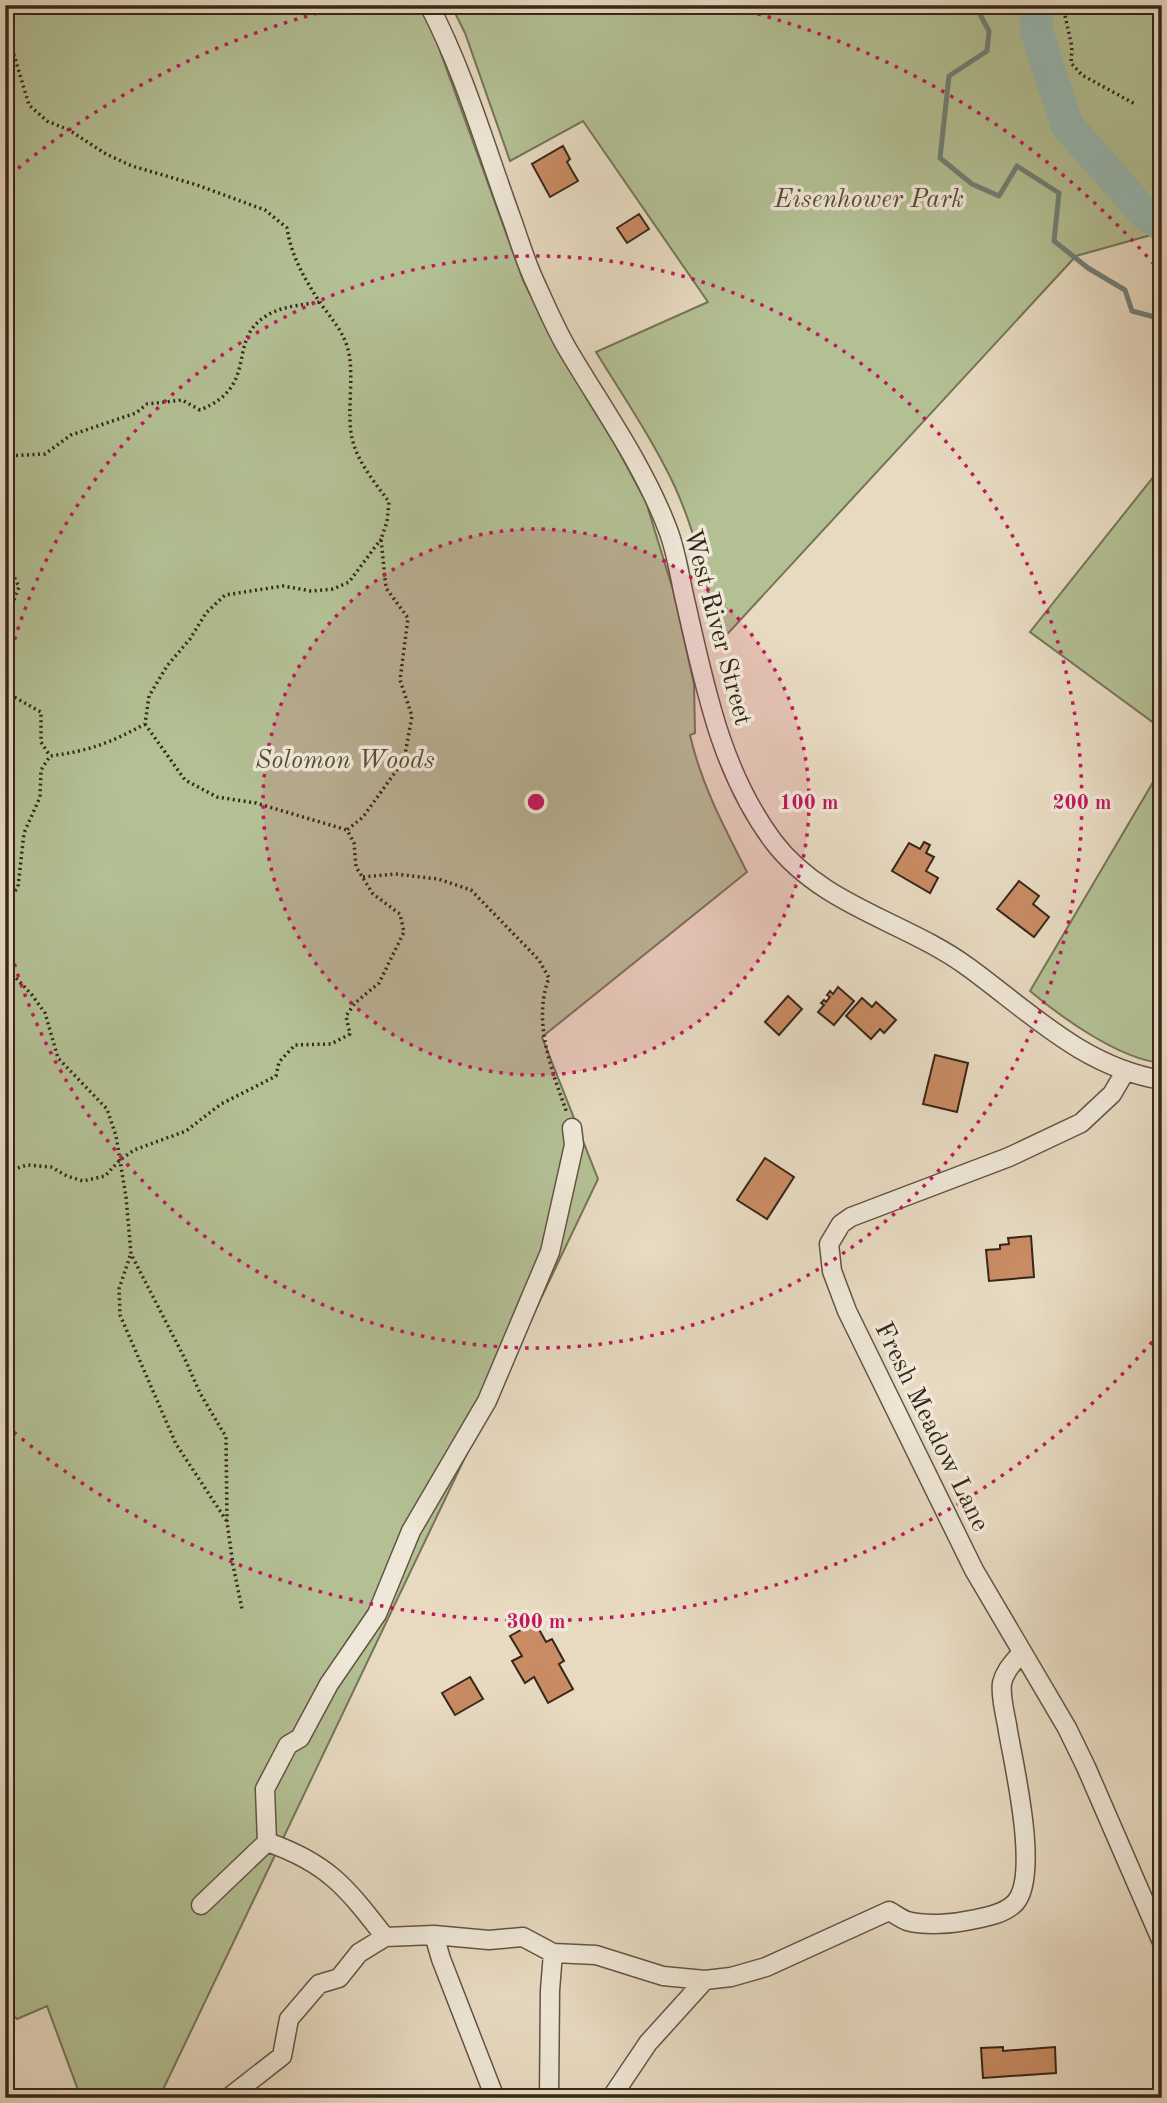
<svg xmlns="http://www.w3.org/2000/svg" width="1167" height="2103" font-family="'Old Standard TT',serif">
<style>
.green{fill:#b3c094;stroke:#757457;stroke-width:2}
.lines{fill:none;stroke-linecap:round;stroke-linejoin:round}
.stream{stroke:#717f76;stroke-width:5}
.river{stroke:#97bab4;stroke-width:33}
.building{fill:#c88b63;stroke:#37271a;stroke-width:2}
.minor-casing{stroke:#635444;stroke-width:21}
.path{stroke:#37271a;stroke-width:3.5;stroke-dasharray:2 3.5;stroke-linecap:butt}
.minor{stroke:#efe7d7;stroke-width:18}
.ring{fill:none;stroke:#c2185b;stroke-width:3.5;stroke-dasharray:3.5 7}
.labels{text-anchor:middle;stroke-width:7;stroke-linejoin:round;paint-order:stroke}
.park-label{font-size:26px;font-style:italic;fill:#564d38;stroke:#efe7d7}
.street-label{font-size:26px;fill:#37271a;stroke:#efe7d7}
.centre{fill:#c2185b;stroke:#efe7d7;stroke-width:3.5}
.ring-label{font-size:21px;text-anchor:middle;font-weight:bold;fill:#c2185b;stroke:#efe7d7;stroke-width:7;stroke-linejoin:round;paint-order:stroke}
</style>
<rect width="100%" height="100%" fill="#e7dac1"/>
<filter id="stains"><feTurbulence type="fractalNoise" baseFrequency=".00286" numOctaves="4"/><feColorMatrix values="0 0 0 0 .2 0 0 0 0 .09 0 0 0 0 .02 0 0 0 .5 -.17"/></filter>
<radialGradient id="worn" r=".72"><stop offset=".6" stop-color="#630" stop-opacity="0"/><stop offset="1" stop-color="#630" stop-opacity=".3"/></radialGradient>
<!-- green -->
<path class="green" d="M5 5H417L431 26 523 280 556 346 610 435 646 502 673 590 694 684 695 733 690 735C701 784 724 827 747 872L542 1037 598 1179 159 2098H81L47 2006 17 2019 5 2008Z
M451 5H1162V232L1076 256 719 643C709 590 697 536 675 487 653 440 623 396 596 352L708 302 583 121 510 161 465 33Z
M1162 466V729L1030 632Z
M1162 767V1063C1121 1060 1062 1018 1030 991Z"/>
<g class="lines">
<!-- stream -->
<path class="stream" d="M975 5 989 31 987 51 949 76 940 158 972 184 999 196 1017 166 1059 193 1054 241 1088 268 1125 290 1132 311 1162 319"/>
<!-- river -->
<path class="river" d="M1037 5 1036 30 1067 125 1143 212 1162 225"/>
</g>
<!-- building -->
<path class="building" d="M563 146 570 159 567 162 578 181 550 197 532 164Z
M639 214 649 229 627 243 617 228Z
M924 842 930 845 926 853 934 857 926 871 938 878 930 893 892 871 909 843 920 849Z
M1019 881 1039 896 1033 904 1049 917 1034 937 997 909Z
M838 987 854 1001 834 1025 818 1012 824 1005 821 1003 824 1000 826 1002 830 997 827 995 830 991 833 994Z
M788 996 802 1009 779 1035 765 1022Z
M862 998 872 1007 876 1002 896 1020 884 1033 880 1029 871 1039 846 1016Z
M935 1055 968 1063 957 1112 923 1104Z
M765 1158 794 1177 767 1219 737 1200Z
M1031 1236 1034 1277 989 1281 986 1250 1000 1249V1245L1009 1244 1008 1238Z
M535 1622 546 1642 552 1639 564 1661 559 1664 573 1689 548 1703 534 1677 525 1683 512 1661 522 1656 510 1636Z
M470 1677 483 1699 455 1715 442 1693Z
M1003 2047V2051L1055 2047 1056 2073 983 2078 981 2048Z"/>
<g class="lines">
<defs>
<path id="minor" d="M429 5C464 72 485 146 511 217 519 239 525 261 535 282 545 304 555 328 568 350 603 409 644 466 668 530 677 553 680 580 686 604 705 687 721 771 773 841 822 906 905 921 968 967 1030 1012 1083 1067 1162 1080
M1125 1072 1112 1094 1081 1123 1009 1157 851 1217 841 1224 829 1244 832 1271 847 1311 974 1570 1067 1728 1086 1767 1162 1942
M267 1842C328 1863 347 1888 385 1937
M201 1905 267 1842 265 1789 288 1745 300 1738 329 1684 377 1614 411 1531 487 1401 550 1252 574 1145 572 1128
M434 1935 441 1959 495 2098
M232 2098V2095L282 2056 289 2019 319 1984 339 1978 359 1953 385 1937 434 1935 489 1940 523 1937 553 1953 596 1955 663 1976 705 1980 731 1977 766 1967 889 1911C895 1914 901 1919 907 1921 926 1926 953 1924 971 1920 986 1917 1004 1914 1015 1903 1040 1876 1014 1766 1008 1731 1006 1716 1000 1698 1002 1683 1005 1670 1014 1662 1022 1652
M549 2098 550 1990 553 1953
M611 2098 648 2043 705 1980"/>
</defs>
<!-- minor casing -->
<use href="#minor" class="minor-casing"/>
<!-- path -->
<path class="path" d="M1065 5 1064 11 1072 47 1071 63 1082 75 1135 104
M5 40 14 55 29 105 47 121 69 130 106 154 132 166 197 185 265 210 287 228C291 255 304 278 319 301 329 316 341 328 347 346 356 372 345 416 353 442 359 464 376 484 389 502L387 522 381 539 386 588 408 618 400 680 412 716 404 760 363 817 347 830 354 843 356 867 373 894 400 914 404 932 379 983 355 1003 346 1016 350 1034 331 1044 295 1045 279 1062 276 1076 221 1104 186 1131 134 1150 120 1160 105 1176 83 1181 67 1176 51 1167 27 1165 5 1172
M5 456 45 454 71 435 136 413 147 404 182 400 200 410C261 385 225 342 266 316 281 306 303 305 320 302
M5 558 19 587 5 623
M5 692 41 712V742L50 756
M145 724 185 780 217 797 256 803 347 830
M363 877 395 874 438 879 471 890 539 960 549 978C532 1022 552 1071 567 1113
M5 904 18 887 24 833 40 797 41 770 50 756C89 751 110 743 145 724L149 696 167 666 190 639 206 613 225 595 283 586 311 591 333 589 349 582 381 539
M5 966 32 995 45 1013 58 1058 107 1109 116 1136 126 1197 131 1254 184 1357 200 1393 226 1437 227 1522 233 1565 242 1609
M130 1256 119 1289 120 1315 176 1444 226 1520"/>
<!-- minor -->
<use href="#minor" class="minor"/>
</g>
<!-- distance rings -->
<circle cx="536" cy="802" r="273" fill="#c2185b" fill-opacity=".12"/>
<g class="ring">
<circle cx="536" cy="802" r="273"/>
<path d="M6 670A546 546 0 1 1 6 934"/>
<path d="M1159 1334A819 819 0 0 1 10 1429M10 175A819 819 0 0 1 345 6M727 6A819 819 0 0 1 1159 270"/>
</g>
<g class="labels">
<!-- park labels -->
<g class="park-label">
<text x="869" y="207">Eisenhower Park</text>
<text x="345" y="768">Solomon Woods</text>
</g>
<!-- street labels -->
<g class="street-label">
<text transform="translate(719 627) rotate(75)" y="9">West River Street</text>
<text transform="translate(933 1426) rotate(64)" y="9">Fresh Meadow Lane</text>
</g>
</g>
<circle cx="536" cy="802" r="10" class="centre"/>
<g class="ring-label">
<text x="809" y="809">100 m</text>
<text x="1082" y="809">200 m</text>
<text x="536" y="1628">300 m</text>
</g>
<!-- margin -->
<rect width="1167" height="2103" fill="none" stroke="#e7dac1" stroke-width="28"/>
<rect x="7" y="7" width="1153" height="2089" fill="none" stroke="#37271a" stroke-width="3.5"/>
<rect x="14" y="14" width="1139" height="2075" fill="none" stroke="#37271a" stroke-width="2"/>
<rect width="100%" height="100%" filter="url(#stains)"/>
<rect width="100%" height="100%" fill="url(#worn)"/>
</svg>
